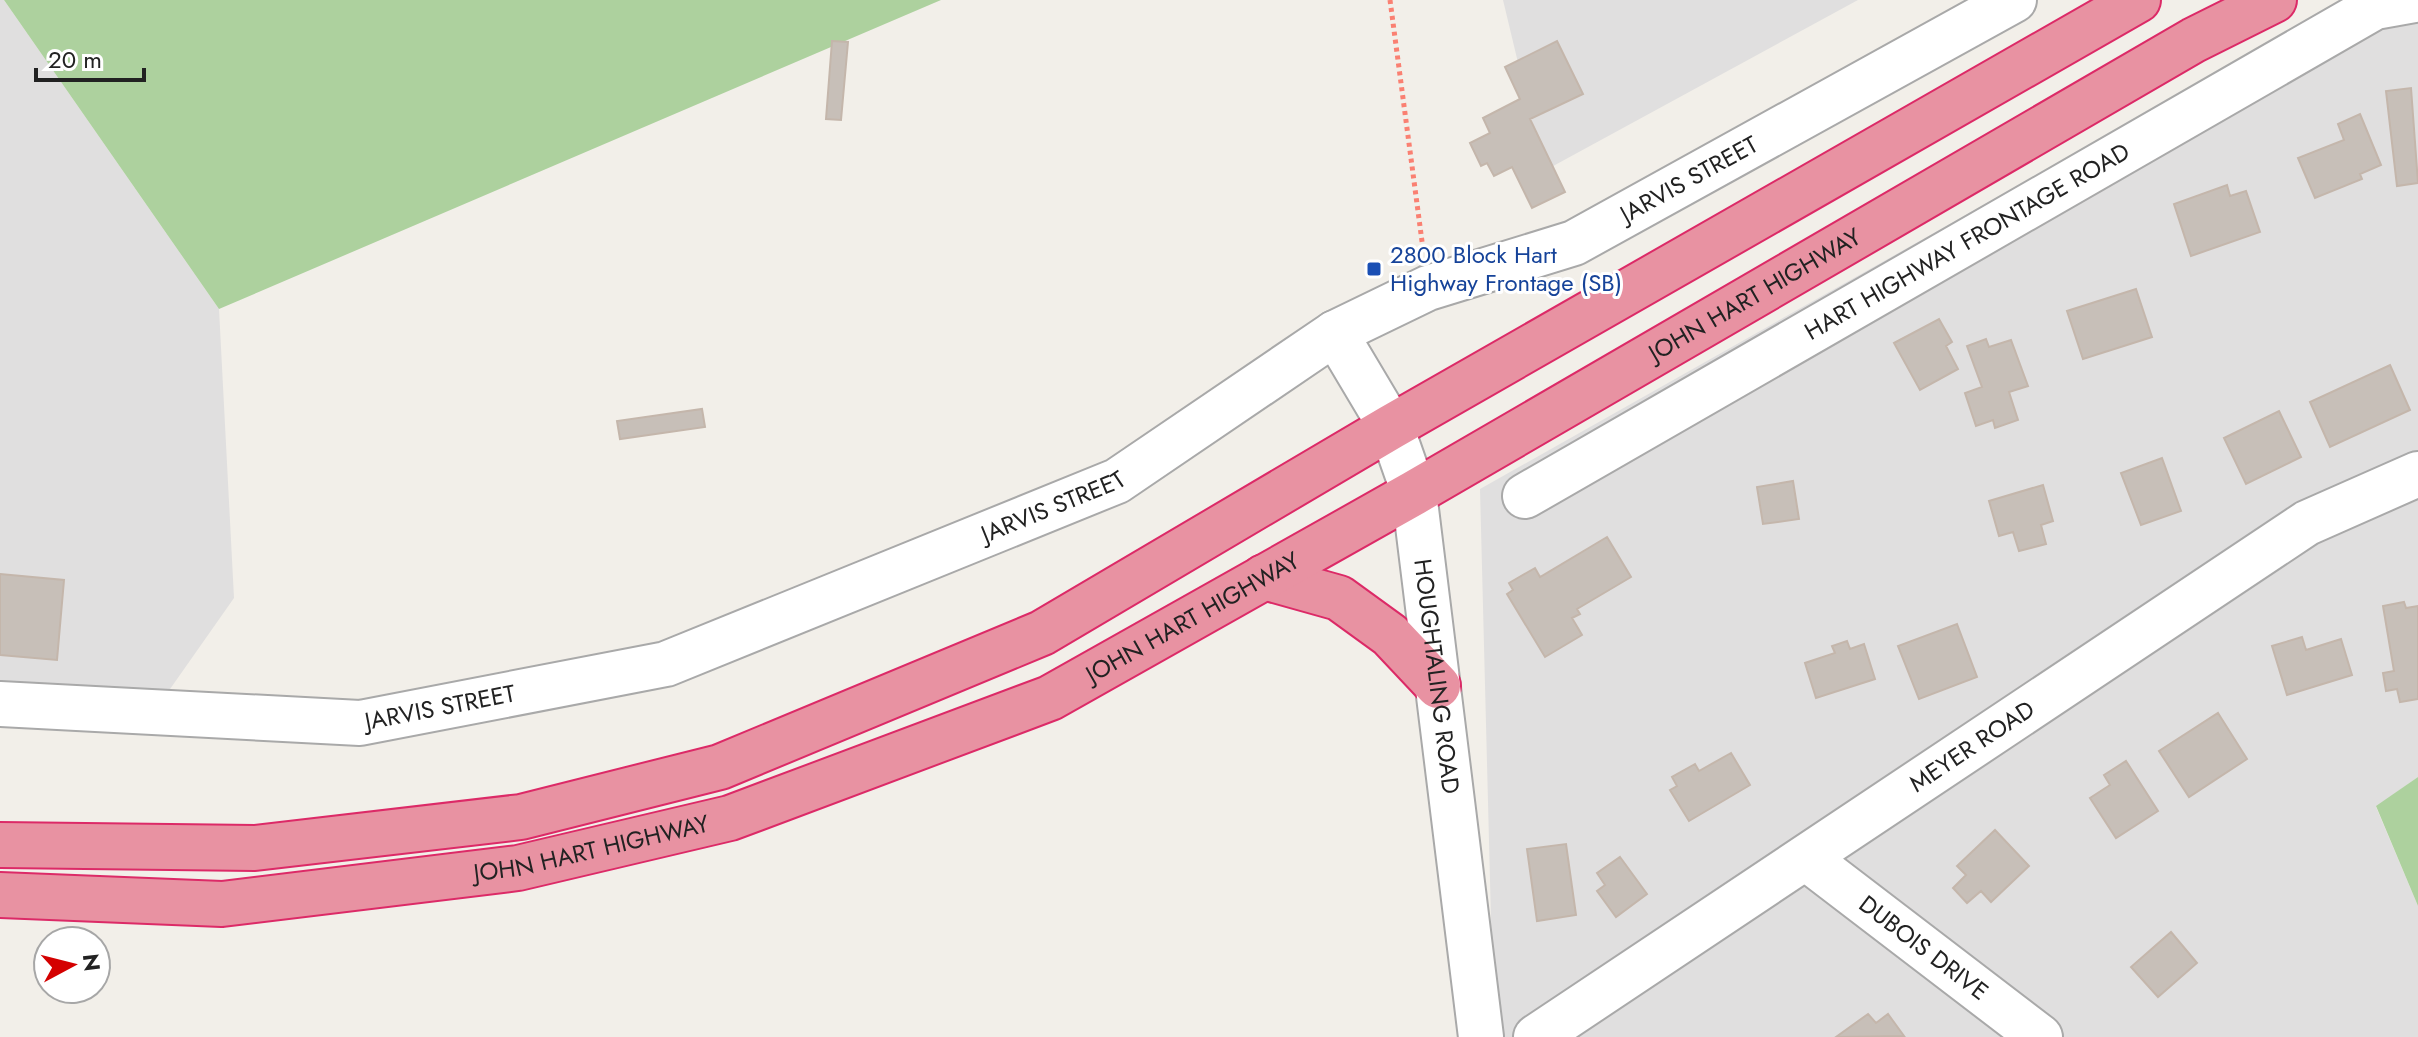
<svg xmlns="http://www.w3.org/2000/svg" width="2418" height="1037" font-family="Jost,sans-serif">
<style>
.residential{fill:#e0dfdf}
.forest{fill:#add19e}
.building{fill:#c7bfb8;stroke:#c4b6ab;stroke-width:2}
.lines{fill:none;stroke-linecap:round;stroke-linejoin:round}
.minor-casing{stroke:#a9a9a9;stroke-width:48}
.highway-casing{stroke:#dc2a67;stroke-width:48}
.path{stroke:#fa8072;stroke-width:5;stroke-dasharray:4 4;stroke-linecap:butt}
.minor{stroke:#fff;stroke-width:44}
.highway{stroke:#e892a2;stroke-width:44}
.transit-dot{fill:#1a4fb4;stroke:#fff;stroke-width:3}
.labels{text-anchor:middle;stroke-width:6;stroke-linejoin:round;paint-order:stroke}
.street-label{font-size:24px;fill:#222;stroke:#fff}
.transit-label{font-size:24px;fill:#164399;stroke:#fff;text-anchor:start}
</style>
<rect width="100%" height="100%" fill="#f2efe9"/>
<!-- residential -->
<path class="residential" d="M0 0H4L219 309 234 598 156 709 0 701Z
M1503 0H1858L1544 171Z
M2418 0V777L2376 807 2418 906V1037H1494L1480 489 2212 76Z"/>
<!-- forest -->
<path class="forest" d="M4 0H941L219 309Z
M2418 777V906L2376 806Z"/>
<!-- building -->
<path class="building" d="M832 41 848 42 841 120 826 119Z
M1557 41 1583 94 1530 119 1565 192 1532 208 1512 167 1494 176 1487 163 1481 166 1470 143 1490 133 1483 118 1520 99 1505 67Z
M2411 88 2418 183 2397 186 2386 91Z
M2360 114 2381 165 2360 174 2362 179 2315 198 2298 158 2344 140 2338 124Z
M2227 185 2230 196 2246 191 2260 232 2191 256 2174 204Z
M2136 289 2152 337 2083 359 2067 311Z
M1939 319 1952 342 1946 346 1958 369 1920 390 1894 343Z
M1986 339 1989 347 2011 340 2028 386 2009 392 2018 420 1995 428 1993 420 1976 426 1965 393 1982 387 1967 346Z
M2390 365 2410 410 2330 447 2310 402Z
M702 409 705 427 620 439 617 421Z
M2279 411 2301 457 2246 484 2224 438Z
M2162 458 2181 511 2141 525 2121 473Z
M1793 481 1799 519 1763 524 1757 487Z
M2043 485 2053 521 2041 525 2046 544 2019 551 2013 532 1999 536 1989 501Z
M1607 537 1631 577 1577 609 1580 614 1572 618 1582 635 1545 657 1507 594 1513 590 1509 583 1535 568 1540 577Z
M0 574 64 580 57 660 0 655Z
M2404 602 2406 608 2418 606V699L2400 702 2397 689 2386 691 2383 673 2394 671 2383 606Z
M1957 624 1977 677 1919 699 1898 646Z
M2302 637 2306 650 2341 639 2352 675 2287 695 2272 646Z
M1847 641 1850 649 1864 644 1875 679 1816 698 1805 663 1835 653 1832 646Z
M2218 713 2247 759 2189 797 2159 751Z
M1731 753 1750 785 1689 821 1670 790 1677 786 1672 777 1695 764 1699 771Z
M2126 761 2158 811 2116 838 2090 798 2110 785 2104 775Z
M1995 830 2029 866 1991 902 1981 891 1967 903 1953 888 1966 875 1957 866Z
M1566 844 1576 915 1537 921 1527 849Z
M1620 857 1647 894 1616 917 1597 891 1605 885 1597 873Z
M2171 932 2197 963 2158 997 2131 967Z
M1868 1014 1876 1023 1888 1014 1904 1036 1836 1037Z"/>
<g class="lines">
<defs>
<g id="minor">
<path id="s1" d="M1335 333 1391 427 1414 493 1481 1037"/>
<path id="s2" d="M1525 496 2375 7 2415 0"/>
<path id="s3" d="M0 704 360 723 666 664 1117 481 1335 333 1428 288 1574 243 2014 0"/>
<path id="s4" d="M1806 858 2040 1037"/>
<path id="s5" d="M1536 1037 2307 523 2418 474"/>
</g>
<g id="highway">
<path d="M1264 577 1339 598 1390 635 1438 686"/>
<path d="M0 845 255 848 521 817 720 767 1042 633 1391 427 2138 0"/>
<path id="s6" d="M0 895 222 904 518 868 730 818 1050 698 1414 493 2194 40 2274 0"/>
</g>
</defs>
<!-- minor casing -->
<use href="#minor" class="minor-casing"/>
<!-- highway casing -->
<use href="#highway" class="highway-casing"/>
<!-- path -->
<path class="path" d="M1390 0 1423 249"/>
<!-- minor -->
<use href="#minor" class="minor"/>
<!-- highway -->
<use href="#highway" class="highway"/>
</g>
<!-- markers -->
<rect class="transit-dot" x="1366" y="261" width="16" height="16" rx="4"/>
<g class="labels">
<!-- street labels -->
<g class="street-label">
<text dy="8" stroke="none"><textPath href="#s3" startOffset="1810">JARVIS STREET</textPath></text>
<text dy="8" stroke="none"><textPath href="#s2" startOffset="510">HART HIGHWAY FRONTAGE ROAD</textPath></text>
<text dy="8" stroke="none"><textPath href="#s6" startOffset="1892">JOHN HART HIGHWAY</textPath></text>
<text dy="8" stroke="none"><textPath href="#s3" startOffset="1090">JARVIS STREET</textPath></text>
<text dy="8" stroke="none"><textPath href="#s6" startOffset="1244">JOHN HART HIGHWAY</textPath></text>
<text dy="8" stroke="none"><textPath href="#s1" startOffset="364">HOUGHTALING ROAD</textPath></text>
<text dy="8" stroke="none"><textPath href="#s3" startOffset="442">JARVIS STREET</textPath></text>
<text dy="8" stroke="none"><textPath href="#s5" startOffset="524">MEYER ROAD</textPath></text>
<text dy="8" stroke="none"><textPath href="#s6" startOffset="596">JOHN HART HIGHWAY</textPath></text>
<text dy="8" stroke="none"><textPath href="#s4" startOffset="148">DUBOIS DRIVE</textPath></text>
</g>
<!-- transit labels -->
<g class="transit-label">
<text x="1390" y="263">2800 Block Hart<tspan x="1390" dy="28">Highway Frontage (SB)</tspan></text>
</g>
</g>
<!-- north arrow -->
<g transform="translate(72 965) rotate(83)"><circle r="38" fill="#ffffff" stroke="#a7a7a7" stroke-width="2"/>
<path d="M0-6L14 30L0 20L-14 30Z" fill="#d40000"/>
<text y="-12" font-size="22" font-weight="bold" text-anchor="middle" fill="#222222">N</text>
</g>
<!-- scale -->
<path d="M36 68v12h108v-12" fill="none" stroke="#222222" stroke-width="4"/>
<text x="48" y="68" font-size="24" fill="#222222" stroke="#ffffff" stroke-width="6" paint-order="stroke">20 m</text>
</svg>
